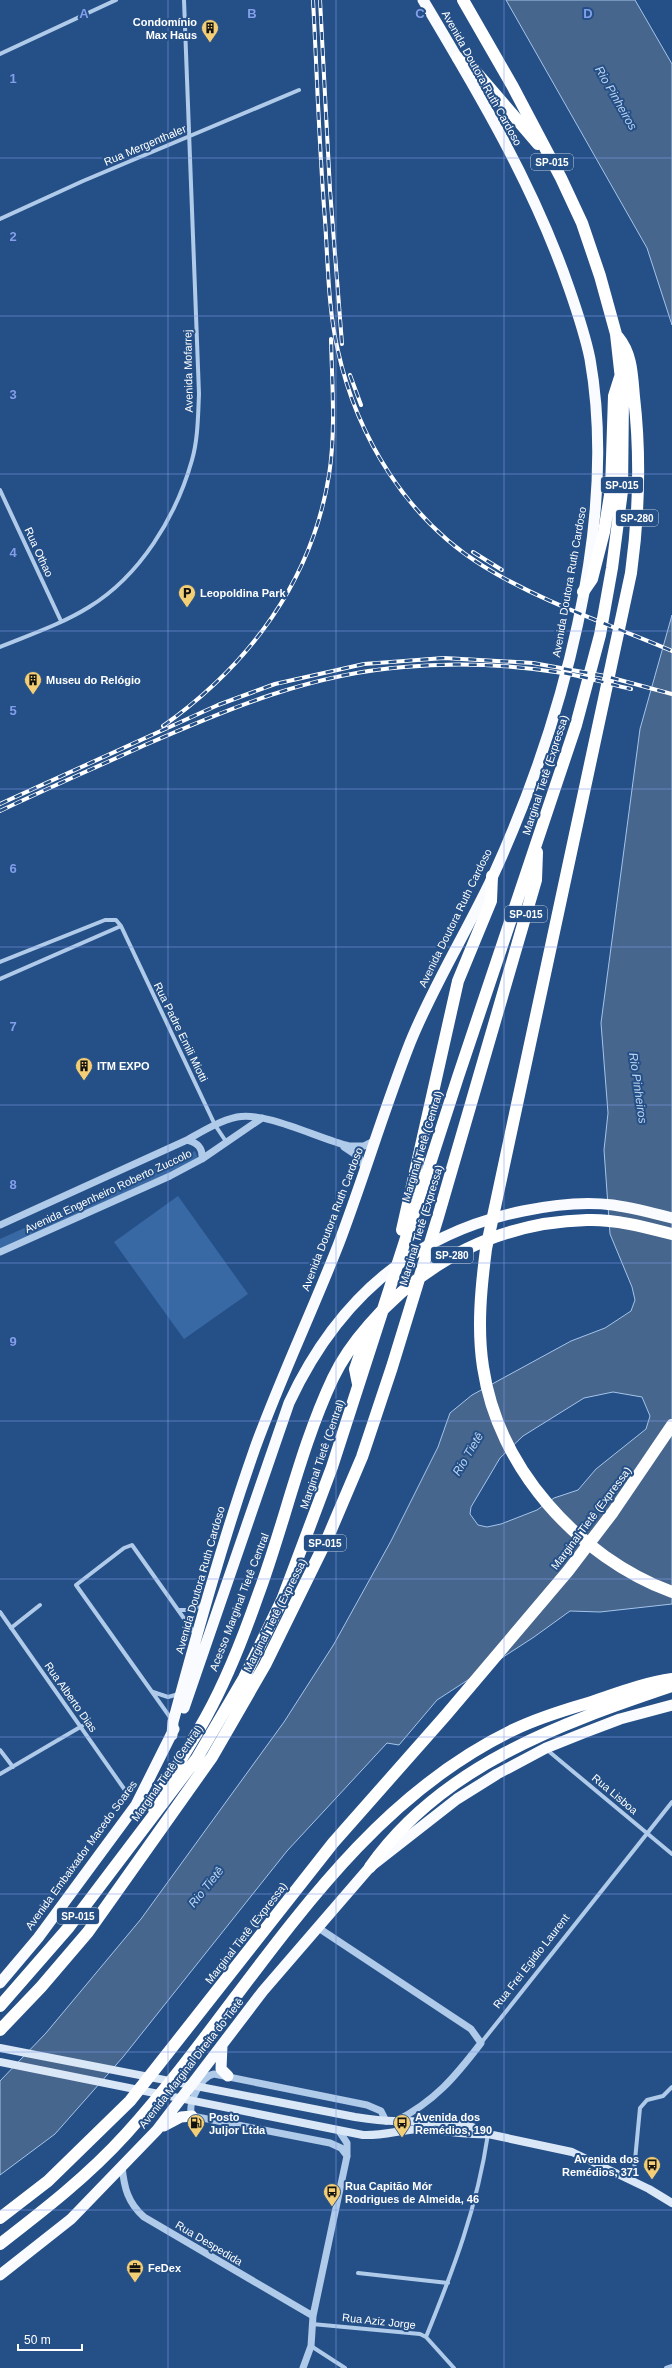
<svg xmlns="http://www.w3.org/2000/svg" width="672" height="2368" font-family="Arial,sans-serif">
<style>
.green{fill:#3969a4}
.water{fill:#47668d;stroke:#a4c4ea;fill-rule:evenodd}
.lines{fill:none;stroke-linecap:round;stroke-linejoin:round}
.minor{stroke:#b0cae9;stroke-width:4}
.tertiary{stroke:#b0cae9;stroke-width:7}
.secondary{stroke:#dae7f7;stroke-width:8}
.trunk{stroke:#f9fbfe;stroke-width:11}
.motorway{stroke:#fff;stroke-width:12}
.rail-casing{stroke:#fff;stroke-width:4}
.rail{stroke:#255087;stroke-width:2.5;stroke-dasharray:8;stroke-linecap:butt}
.grid{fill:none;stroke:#839eea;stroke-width:1;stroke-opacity:0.55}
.labels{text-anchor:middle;stroke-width:4;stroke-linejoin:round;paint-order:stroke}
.shield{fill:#255087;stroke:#becadb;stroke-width:1}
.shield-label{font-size:10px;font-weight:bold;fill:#fff}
.poi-label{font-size:11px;font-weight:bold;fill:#fff;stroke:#255087;text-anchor:start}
.street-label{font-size:11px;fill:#fff;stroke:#255087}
.water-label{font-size:12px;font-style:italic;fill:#bcd4f0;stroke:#255087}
.grid-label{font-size:13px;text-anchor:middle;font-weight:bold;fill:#839eea;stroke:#255087;stroke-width:4;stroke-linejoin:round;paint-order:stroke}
</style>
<rect width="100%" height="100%" fill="#255087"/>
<!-- green -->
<path class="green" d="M195 1151 199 1160 0 1249V1239Z
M178 1196 248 1294 184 1339 114 1242Z"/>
<!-- water -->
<path class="water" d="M506 0H635L672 64V325L647 248Z
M672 615V1604L600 1612 570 1611 534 1637 437 1700 399 1745 387 1743 287 1851 123 2057 55 2134 0 2175V2081L46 2033 141 1919 284 1722 334 1644 391 1541 438 1447 450 1413 472 1395 571 1341 605 1328 631 1311 635 1300 632 1287 610 1234 604 1150 608 1113 601 1023 640 729ZM613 1392 642 1397 650 1416 646 1429 596 1469 578 1490 554 1498 537 1510 501 1524 487 1527 478 1525 470 1514 471 1507 500 1458 523 1436 584 1398Z"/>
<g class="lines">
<!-- minor -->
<path class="minor" d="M0 54 116 0
M0 219 83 181 299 90
M0 490 61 621
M0 647C29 635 62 624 89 607 140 576 176 517 192 460 198 439 198 416 199 394L184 0
M121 926 215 1125 227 1143
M0 962 105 920H116L121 926 0 979
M179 1610H191L202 1605
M0 1612 127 1793
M11 1628 40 1605
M153 1692 168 1697 179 1694
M172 1720 76 1585 124 1548 132 1545 195 1634
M546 1749 672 1854
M0 1750 13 1767
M0 1774 82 1726
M481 2043 672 1802
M633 2181 640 2108 647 2100 663 2096 672 2087
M358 2273 448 2283
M312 2324 420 2334 426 2337 454 2368
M426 2337C454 2268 477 2208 488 2134
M311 2346 345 2368
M666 2368 672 2366"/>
<!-- tertiary -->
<path class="tertiary" d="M187 1140C198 1143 203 1148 202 1159
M344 1147 359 1157 365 1169
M0 1225 187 1140C203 1131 219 1121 237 1117 266 1111 319 1139 349 1146H364L376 1140
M0 1252 170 1176 202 1159 262 1118
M317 1927 471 2029 481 2043C455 2077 435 2101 396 2121
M347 2156 341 2148 330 2143 192 2116C187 2104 201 2076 214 2074L367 2105 381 2111 386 2121
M122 2166C124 2188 128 2203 144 2217L313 2316
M303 2368 311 2346 313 2316 347 2156V2143L339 2131"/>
<!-- secondary -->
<path class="secondary" d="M0 2048 355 2117C368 2119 381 2121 394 2121 424 2122 461 2118 488 2134
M0 2062 363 2135C384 2136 403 2129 422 2129 444 2130 466 2136 488 2134L572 2152 649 2189 672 2203"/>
<!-- trunk -->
<path class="trunk" d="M184 1708 289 1403C336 1302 412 1233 523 1211 552 1205 583 1201 613 1205 633 1208 653 1213 672 1218
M172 1735 173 1722C198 1630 223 1539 255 1448 280 1379 312 1312 339 1243 364 1177 384 1109 410 1043 433 986 466 933 492 878 561 728 619 523 590 359 585 334 577 311 569 288 534 186 478 92 423 0
M0 1983 38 1938 136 1805 174 1729
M222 2045 221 2069 228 2076
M164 2126 181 2117 192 2116
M0 2275 71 2219 157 2130 263 1991 370 1867 457 1799 497 1774 546 1748 586 1732 620 1719 672 1705"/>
<!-- motorway -->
<path class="motorway" d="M458 58 476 72 538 144
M618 337C632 354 632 375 634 397 641 457 639 514 631 573L486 1249C481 1288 477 1328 483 1367 498 1468 578 1557 672 1592
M583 592 592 579 604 532 611 489 614 396 620 377
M402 1230 458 981 491 901 492 876
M358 1384 355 1369 366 1337
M154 1809 157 1798C174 1771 191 1744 206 1717 227 1679 243 1638 257 1598 284 1526 300 1448 333 1378 342 1359 355 1341 369 1325 425 1260 501 1222 587 1220 615 1219 645 1227 672 1234
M370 1867C441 1766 559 1724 672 1686
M0 2006 69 1927 197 1758 244 1678 282 1600 332 1467 458 1077 576 725 600 635 612 568 622 491 623 397 616 334 600 276 582 223 561 178 513 87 463 0
M0 2030 41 1987 88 1932 212 1757 265 1665 328 1537 362 1457 392 1367 438 1217 536 880 537 852
M0 2218 48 2181 130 2101 333 1843 446 1715 568 1571 613 1512 672 1425
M0 2244C44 2210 88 2176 126 2134 250 1997 339 1814 513 1730 536 1719 561 1711 585 1704 613 1695 643 1683 672 1679"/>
<defs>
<path id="rail" d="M313 0C317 73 319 146 325 220 328 263 328 309 338 351 357 437 407 519 483 566 541 602 609 624 672 651
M320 0 330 190 342 344
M350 375 361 405
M473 552 502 570
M163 726C249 665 312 581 329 475 336 430 332 384 331 339
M0 804 218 705 275 684 364 664 444 658 533 663 605 676 672 694
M0 811C48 788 97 767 145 745 230 708 311 674 404 667 456 662 513 665 563 673 586 677 609 684 631 689"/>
</defs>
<!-- rail casing -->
<use href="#rail" class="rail-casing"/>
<!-- rail -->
<use href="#rail" class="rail"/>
</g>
<!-- grid -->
<path class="grid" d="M168 0V2368M336 0V2368M504 0V2368M0 158H672M0 316H672M0 474H672M0 631H672M0 789H672M0 947H672M0 1105H672M0 1263H672M0 1421H672M0 1579H672M0 1737H672M0 1894H672M0 2052H672M0 2210H672"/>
<!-- icons -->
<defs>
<symbol id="building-pin" viewBox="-11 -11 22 30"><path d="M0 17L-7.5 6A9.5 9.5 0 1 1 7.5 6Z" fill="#f3ce74" stroke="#255087"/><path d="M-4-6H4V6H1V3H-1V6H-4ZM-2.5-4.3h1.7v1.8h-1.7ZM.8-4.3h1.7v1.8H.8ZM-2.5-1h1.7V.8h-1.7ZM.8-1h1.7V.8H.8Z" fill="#111"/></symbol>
<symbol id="parking-pin" viewBox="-11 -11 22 30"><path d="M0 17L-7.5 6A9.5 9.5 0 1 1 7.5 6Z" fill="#f3ce74" stroke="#255087"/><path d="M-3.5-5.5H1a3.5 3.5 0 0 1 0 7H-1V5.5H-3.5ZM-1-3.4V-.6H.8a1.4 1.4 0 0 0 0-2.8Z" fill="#111"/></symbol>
<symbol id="fuel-pin" viewBox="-11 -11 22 30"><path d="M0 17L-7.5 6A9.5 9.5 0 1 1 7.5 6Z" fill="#f3ce74" stroke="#255087"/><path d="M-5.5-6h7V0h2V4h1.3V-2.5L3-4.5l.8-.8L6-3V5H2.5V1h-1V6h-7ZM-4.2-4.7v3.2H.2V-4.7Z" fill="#111"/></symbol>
<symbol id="bus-pin" viewBox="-11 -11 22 30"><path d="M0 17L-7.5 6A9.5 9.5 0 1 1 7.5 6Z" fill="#f3ce74" stroke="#255087"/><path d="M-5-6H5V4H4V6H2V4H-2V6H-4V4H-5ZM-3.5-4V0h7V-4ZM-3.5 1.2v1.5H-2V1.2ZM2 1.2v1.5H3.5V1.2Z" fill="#111"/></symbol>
<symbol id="office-pin" viewBox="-11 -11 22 30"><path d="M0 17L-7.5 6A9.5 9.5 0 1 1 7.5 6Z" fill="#f3ce74" stroke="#255087"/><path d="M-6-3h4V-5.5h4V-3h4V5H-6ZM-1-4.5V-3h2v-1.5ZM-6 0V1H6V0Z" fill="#111"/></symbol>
</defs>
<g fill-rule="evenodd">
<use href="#building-pin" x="200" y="18" width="20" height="27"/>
<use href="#parking-pin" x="177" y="583" width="20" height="27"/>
<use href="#building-pin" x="23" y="670" width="20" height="27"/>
<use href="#building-pin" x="74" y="1056" width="20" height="27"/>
<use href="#fuel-pin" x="186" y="2113" width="20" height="27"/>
<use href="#bus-pin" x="392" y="2113" width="20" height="27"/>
<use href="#bus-pin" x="642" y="2155" width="20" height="27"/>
<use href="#bus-pin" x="322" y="2182" width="20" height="27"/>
<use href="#office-pin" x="125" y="2258" width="20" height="27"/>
</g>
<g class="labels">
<!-- shield labels -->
<g class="shield">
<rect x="531" y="154" width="42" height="16" rx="3"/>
<rect x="601" y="477" width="42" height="16" rx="3"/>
<rect x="616" y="510" width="42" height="16" rx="3"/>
<rect x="505" y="906" width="42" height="16" rx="3"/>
<rect x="431" y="1247" width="42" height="16" rx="3"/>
<rect x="304" y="1535" width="42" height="16" rx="3"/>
<rect x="57" y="1908" width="42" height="16" rx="3"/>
</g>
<g class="shield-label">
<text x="552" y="166">SP-015</text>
<text x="622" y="489">SP-015</text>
<text x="637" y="522">SP-280</text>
<text x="526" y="918">SP-015</text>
<text x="452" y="1259">SP-280</text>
<text x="325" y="1547">SP-015</text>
<text x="78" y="1920">SP-015</text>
</g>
<!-- poi labels -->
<g class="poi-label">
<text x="197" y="26" text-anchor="end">Condomínio<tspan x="197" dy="13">Max Haus</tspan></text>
<text x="200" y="597">Leopoldina Park</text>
<text x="46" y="684">Museu do Relógio</text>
<text x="97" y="1070">ITM EXPO</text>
<text x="209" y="2121">Posto<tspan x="209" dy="13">Juljor Ltda</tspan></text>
<text x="415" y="2121">Avenida dos<tspan x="415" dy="13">Remédios, 190</tspan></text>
<text x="639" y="2163" text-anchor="end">Avenida dos<tspan x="639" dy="13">Remédios, 371</tspan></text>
<text x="345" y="2190">Rua Capitão Mór<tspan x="345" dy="13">Rodrigues de Almeida, 46</tspan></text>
<text x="148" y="2272">FeDex</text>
</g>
<!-- street labels -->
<g class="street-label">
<text transform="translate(482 78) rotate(61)" y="4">Avenida Doutora Ruth Cardoso</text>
<text transform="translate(145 145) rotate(-23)" y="4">Rua Mergenthaler</text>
<text transform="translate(188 371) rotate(-91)" y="4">Avenida Mofarrej</text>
<text transform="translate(39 552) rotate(65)" y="4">Rua Othao</text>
<text transform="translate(569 582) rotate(-80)" y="4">Avenida Doutora Ruth Cardoso</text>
<text transform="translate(545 775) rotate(-72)" y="4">Marginal Tietê (Expressa)</text>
<text transform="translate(455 918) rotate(-64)" y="4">Avenida Doutora Ruth Cardoso</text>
<text transform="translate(181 1032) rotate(64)" y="4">Rua Padre Emili Miotti</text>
<text transform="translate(422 1146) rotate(-73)" y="4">Marginal Tietê (Central)</text>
<text transform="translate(108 1191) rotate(-25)" y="4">Avenida Engenheiro Roberto Zuccolo</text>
<text transform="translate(332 1219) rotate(-69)" y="4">Avenida Doutora Ruth Cardoso</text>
<text transform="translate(421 1225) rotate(-73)" y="4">Marginal Tietê (Expressa)</text>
<text transform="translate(322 1454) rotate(-71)" y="4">Marginal Tietê (Central)</text>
<text transform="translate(591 1518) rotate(-53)" y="4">Marginal Tietê (Expressa)</text>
<text transform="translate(200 1580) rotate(-74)" y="4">Avenida Doutora Ruth Cardoso</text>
<text transform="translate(239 1602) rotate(-69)" y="4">Acesso Marginal Tietê Central</text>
<text transform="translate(275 1615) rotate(-63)" y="4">Marginal Tietê (Expressa)</text>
<text transform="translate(71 1697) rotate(55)" y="4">Rua Alberto Dias</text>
<text transform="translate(167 1773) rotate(-55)" y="4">Marginal Tietê (Central)</text>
<text transform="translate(615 1794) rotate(40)" y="4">Rua Lisboa</text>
<text transform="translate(81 1855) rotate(-54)" y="4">Avenida Embaixador Macedo Soares</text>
<text transform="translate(246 1933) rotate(-52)" y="4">Marginal Tietê (Expressa)</text>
<text transform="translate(531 1961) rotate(-52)" y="4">Rua Frei Egidio Laurent</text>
<text transform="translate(191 2063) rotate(-52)" y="4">Avenida Marginal Direita do Tietê</text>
<text transform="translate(209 2243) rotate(31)" y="4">Rua Despedida</text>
<text transform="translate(379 2321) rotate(6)" y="4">Rua Aziz Jorge</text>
</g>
<!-- water labels -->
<g class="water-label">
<text transform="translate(616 98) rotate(60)" y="4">Rio Pinheiros</text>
<text transform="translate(638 1088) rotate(82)" y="4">Rio Pinheiros</text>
<text transform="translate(468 1454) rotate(-59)" y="4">Rio Tietê</text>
<text transform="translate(206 1887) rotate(-51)" y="4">Rio Tietê</text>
</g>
</g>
<g class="grid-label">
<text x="84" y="18">A</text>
<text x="252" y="18">B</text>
<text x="420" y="18">C</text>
<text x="588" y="18">D</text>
<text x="13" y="83">1</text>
<text x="13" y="241">2</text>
<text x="13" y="399">3</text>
<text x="13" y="557">4</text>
<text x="13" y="715">5</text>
<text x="13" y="873">6</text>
<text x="13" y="1031">7</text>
<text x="13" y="1189">8</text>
<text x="13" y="1346">9</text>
</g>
<!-- scale -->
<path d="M18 2344v6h64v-6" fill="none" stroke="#ffffff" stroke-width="2"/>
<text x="24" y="2344" font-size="12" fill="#ffffff" stroke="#255087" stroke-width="3" paint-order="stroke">50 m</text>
</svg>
